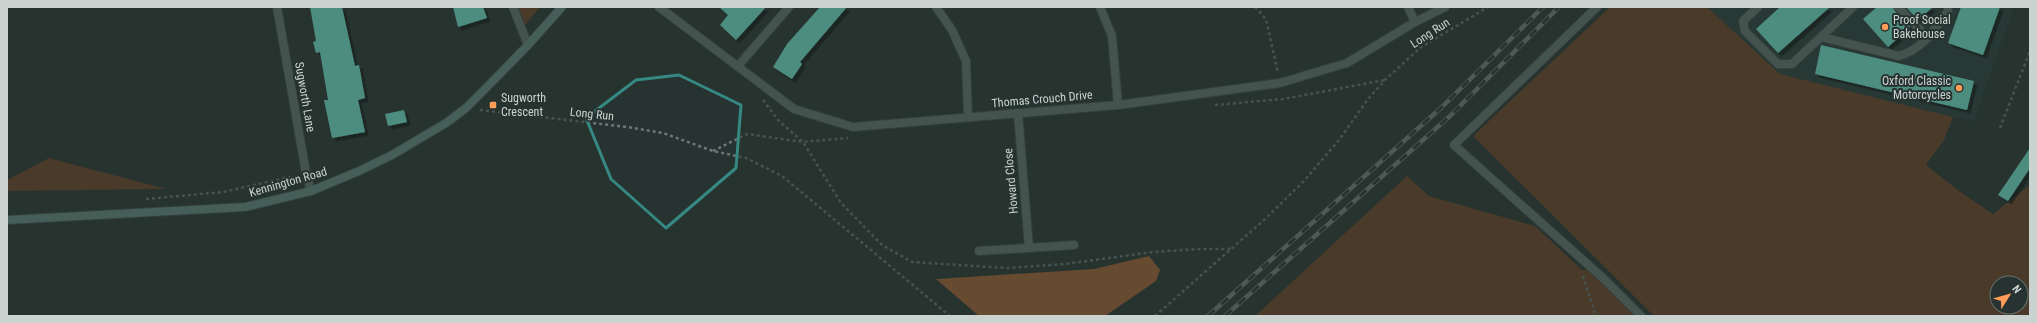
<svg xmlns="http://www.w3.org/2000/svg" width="2037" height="323" font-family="'Roboto Condensed',sans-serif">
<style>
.built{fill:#2a3f3b}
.green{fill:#734423;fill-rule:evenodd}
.water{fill:#b36832}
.building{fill:#7cfae3;filter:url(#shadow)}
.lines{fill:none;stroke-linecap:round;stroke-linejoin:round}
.lane-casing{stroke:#444f4c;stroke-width:10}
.street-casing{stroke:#444f4c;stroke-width:10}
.secondary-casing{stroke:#444f4c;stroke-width:10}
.path{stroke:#6d7876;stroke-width:2.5;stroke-dasharray:3 3;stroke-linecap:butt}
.lane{stroke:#6b7a76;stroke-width:8}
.street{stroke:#6b7a76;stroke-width:8}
.secondary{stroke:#6c928a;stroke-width:8}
.rail-casing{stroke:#7d8785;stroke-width:4.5}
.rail{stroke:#263330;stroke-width:3;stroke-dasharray:9;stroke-linecap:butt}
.marked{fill:none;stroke:#358982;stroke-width:3;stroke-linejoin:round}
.poi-dot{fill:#fe9c58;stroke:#263330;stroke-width:1.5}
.labels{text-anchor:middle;stroke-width:4;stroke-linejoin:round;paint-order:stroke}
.poi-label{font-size:12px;fill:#cbd3d1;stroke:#263330;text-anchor:start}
.street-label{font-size:12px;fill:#cbd3d1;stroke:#263330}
</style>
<defs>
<filter id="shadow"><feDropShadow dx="3.5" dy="3.5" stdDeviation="0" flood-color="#0009"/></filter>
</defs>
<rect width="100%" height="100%" fill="#263330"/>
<!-- built -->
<path class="built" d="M1707 7H2014L1974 122 1780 74Z"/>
<!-- green -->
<path class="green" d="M518 7H540L525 25Z
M1610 7H1707L1780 74 1953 117 1944 140 1926 165 1959 191 1993 214 2030 185V316H1654L1473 136ZM1997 283H2021V307H1997Z
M49 158 166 189 7 191V180Z
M1407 176 1429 196 1535 226 1582 270 1589 269 1635 316H1255Z"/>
<!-- water -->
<path class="water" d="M1149 256 1160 270 1156 281 1105 316H979L936 279 1094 269Z"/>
<!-- building -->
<path class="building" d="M310 7H342L355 66 359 65 365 98 358 100 365 132 332 138 324 100H328L320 52 316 53 313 42 316 41Z
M453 7H483L487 18 458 27Z
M719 7H766L736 40 720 25 728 15Z
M820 7H847L800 62 802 64 792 79 773 67 787 44Z
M1780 7H1830L1778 53 1756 29Z
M1877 7H1893L1910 27 1888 47 1863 19Z
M1906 7H1933L1918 20Z
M1961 7H2000L1983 55 1948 43Z
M1821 45 1974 81 1967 110 1815 74Z
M404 110 407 122 388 126 385 114Z
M2030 148V168L2008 201 1998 195Z"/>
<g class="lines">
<defs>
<path id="lane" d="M1597 7 1454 145 1603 278 1641 316
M1758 7 1743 21 1745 31 1778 64H1792L1853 7
M1898 7 1928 38
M1821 37 1899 56C1923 49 1934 30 1948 11V7"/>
<path id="street" d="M277 7 306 173 311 191
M513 7 528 45
M659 7 794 109 853 127 1118 105 1280 83 1347 63 1415 22 1445 7
M936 7 952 30 966 61 968 117
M1100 7 1112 36 1118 105
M1408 7 1415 22
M738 66 789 7
M1018 113 1029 248
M979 251 1074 245"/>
<path id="secondary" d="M7 220 245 207 311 191 359 171 392 155 446 123 466 108 487 87 528 45 562 7"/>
</defs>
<!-- lane casing -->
<use href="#lane" class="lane-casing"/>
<!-- street casing -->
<use href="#street" class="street-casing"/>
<!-- secondary casing -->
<use href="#secondary" class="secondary-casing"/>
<!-- path -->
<path class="path" d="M1255 7 1266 19 1278 73
M763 100 778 120 803 142 841 203 882 245 912 262 1007 268 1065 264 1153 252 1198 249H1231
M1215 105 1283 99 1385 80
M480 110 627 127 663 133 713 151 746 158 782 176 950 316
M2000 128 2030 51
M713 151 747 134 803 142 848 138
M146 199 223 192 289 177 297 182
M1583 276 1596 316
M1155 316 1264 220 1303 182 1339 140 1368 99 1385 80 1420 48 1488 7"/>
<!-- lane -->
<use href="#lane" class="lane"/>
<!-- street -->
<use href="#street" class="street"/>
<!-- secondary -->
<use href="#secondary" class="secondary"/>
<defs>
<path id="rail" d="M1208 316 1442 107 1543 7
M1225 316 1450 116 1559 7"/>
</defs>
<!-- rail casing -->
<use href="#rail" class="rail-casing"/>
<!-- rail -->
<use href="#rail" class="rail"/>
</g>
<!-- marked area -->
<path d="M0 0H2037V323H0ZM679 75 741 105 736 168 666 228 611 179 586 118 636 80Z" fill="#263330" fill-opacity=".55" fill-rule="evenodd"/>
<path class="marked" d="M679 75 741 105 736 168 666 228 611 179 586 118 636 80Z"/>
<!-- markers -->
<g class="poi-dot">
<circle cx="1885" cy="27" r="4"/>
<circle cx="1959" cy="88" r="4"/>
<rect x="489" y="101" width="8" height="8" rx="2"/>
</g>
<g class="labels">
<!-- poi labels -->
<g class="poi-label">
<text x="1893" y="24">Proof Social<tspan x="1893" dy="14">Bakehouse</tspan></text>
<text x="1951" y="85" text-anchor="end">Oxford Classic<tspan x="1951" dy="14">Motorcycles</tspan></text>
<text x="501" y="102">Sugworth<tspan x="501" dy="14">Crescent</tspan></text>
</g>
<!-- street labels -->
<g class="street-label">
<text transform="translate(1430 33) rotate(-33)" y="4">Long Run</text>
<text transform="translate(305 97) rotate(80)" y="4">Sugworth Lane</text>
<text transform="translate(1042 99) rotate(-5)" y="4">Thomas Crouch Drive</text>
<text transform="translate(592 114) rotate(6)" y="4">Long Run</text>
<text transform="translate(1011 181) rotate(-95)" y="4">Howard Close</text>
<text transform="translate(288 182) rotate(-16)" y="4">Kennington Road</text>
</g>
</g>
<!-- border -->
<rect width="2037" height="323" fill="none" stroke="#cbd3d1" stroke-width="16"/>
<!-- north arrow -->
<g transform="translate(2009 295) rotate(53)"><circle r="19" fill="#263330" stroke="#687370"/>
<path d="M0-3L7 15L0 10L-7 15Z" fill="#fe9c58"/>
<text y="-6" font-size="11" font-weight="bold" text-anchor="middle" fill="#cbd3d1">N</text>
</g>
</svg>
